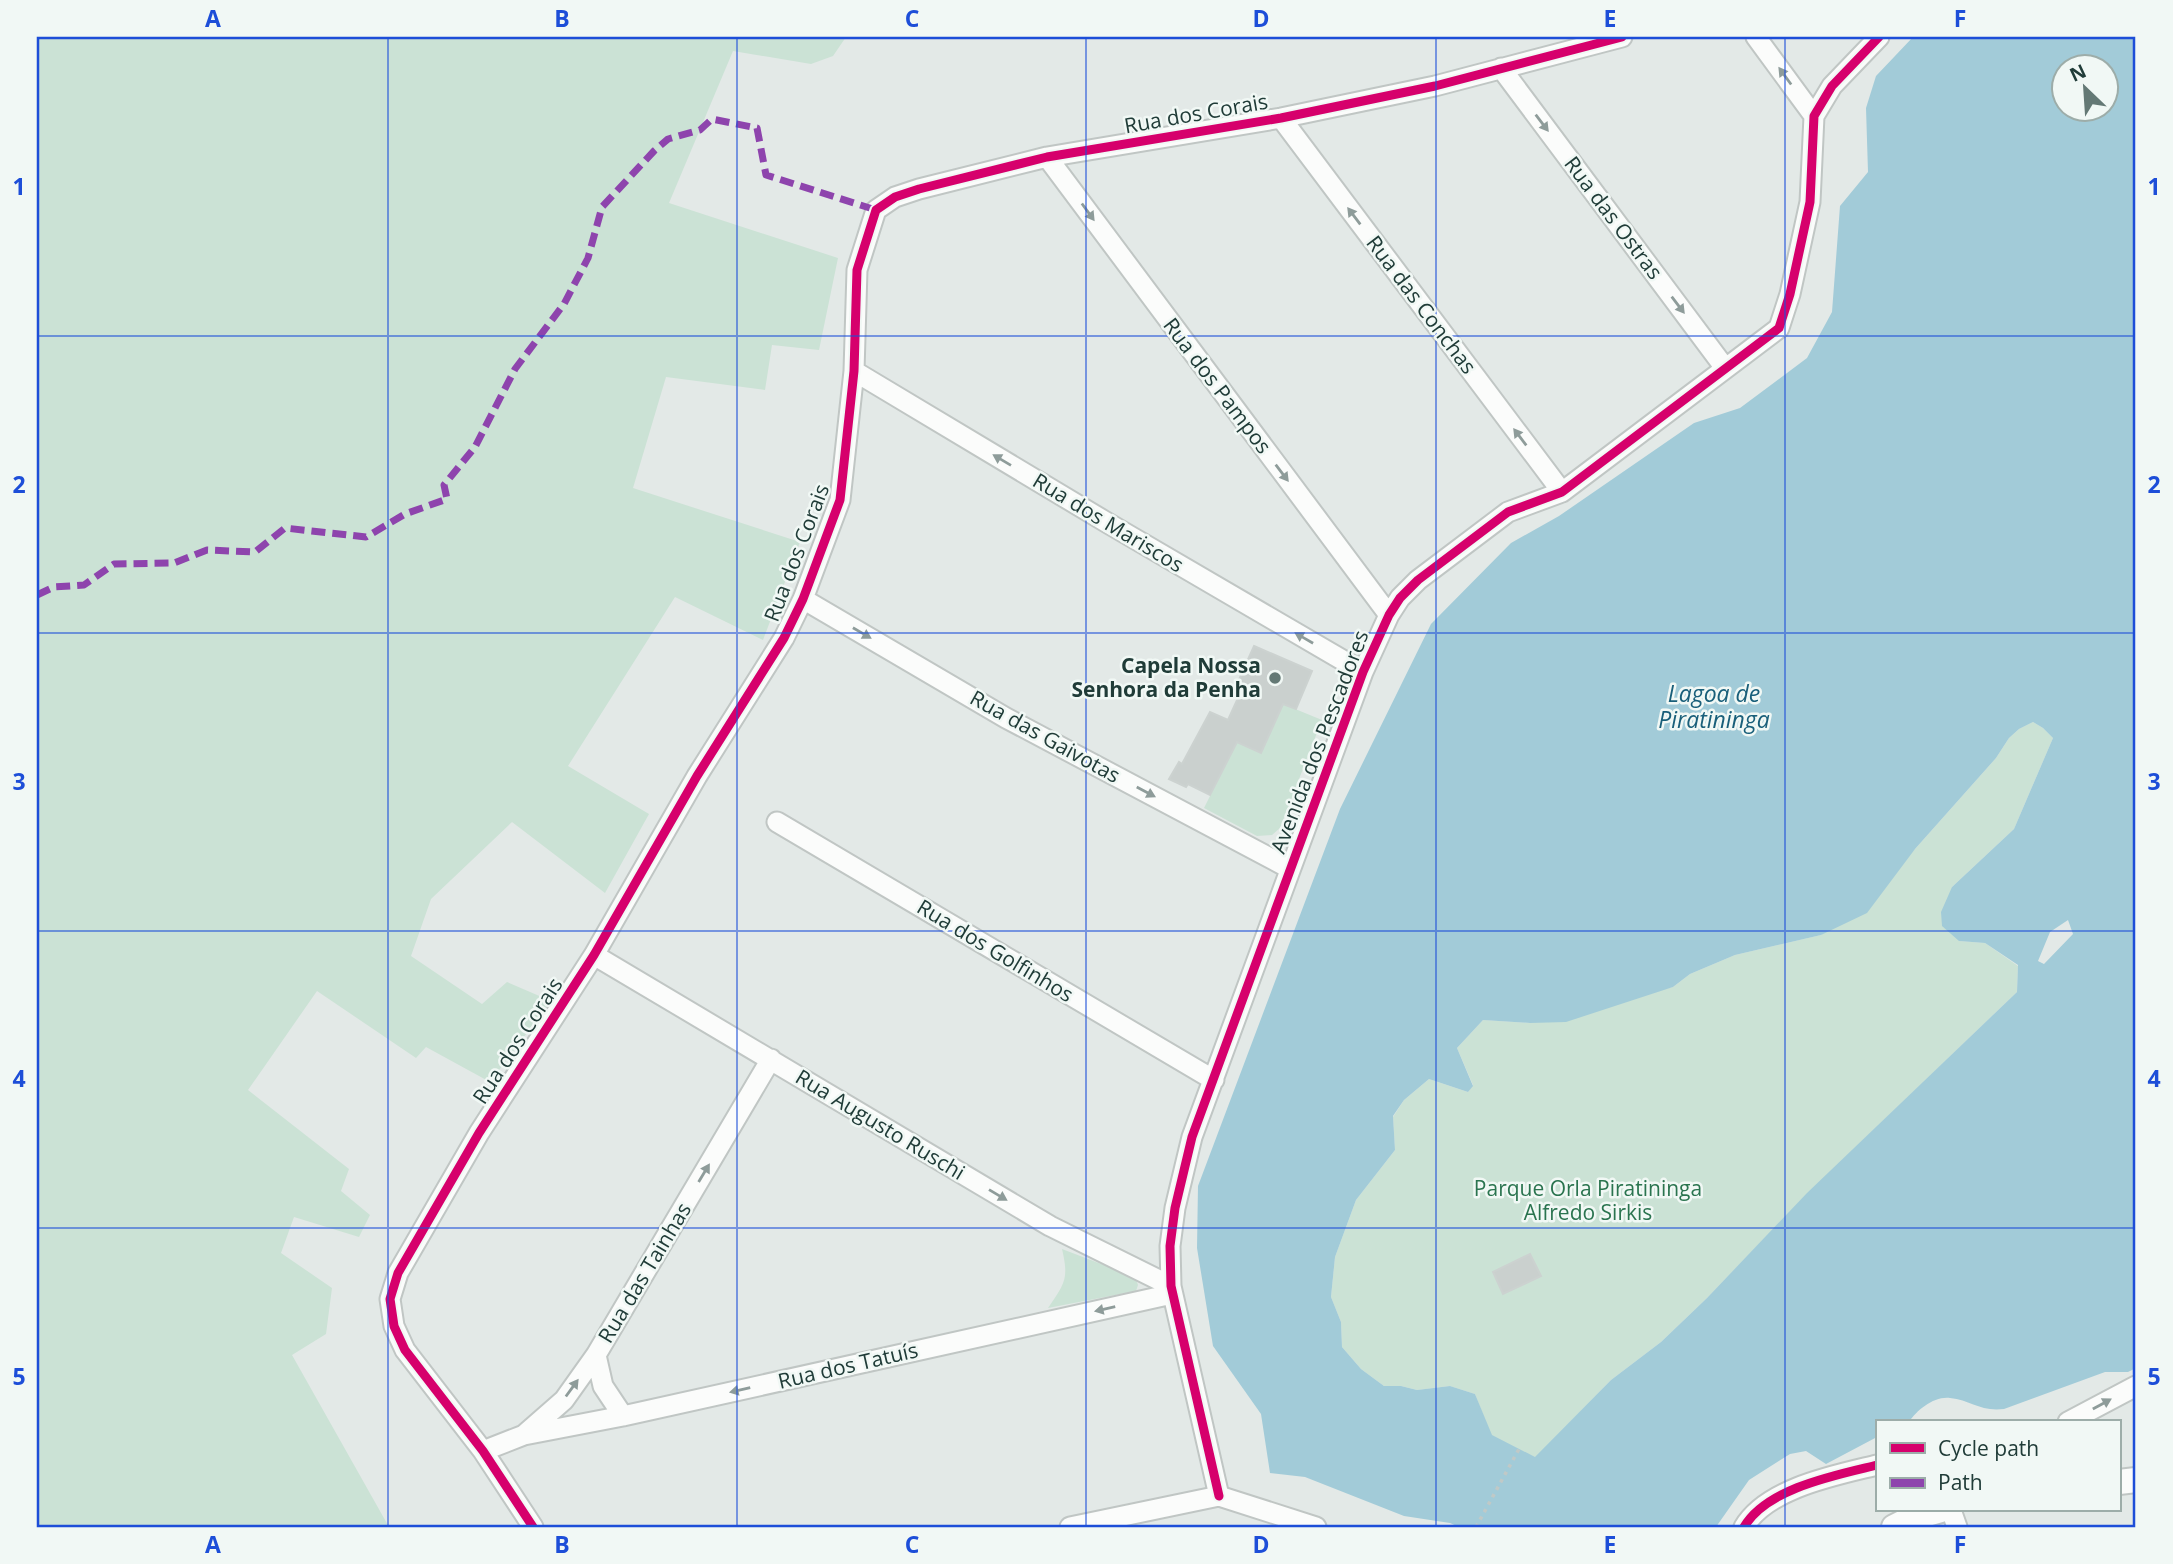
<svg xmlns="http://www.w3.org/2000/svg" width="2173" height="1564" font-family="'Open Sans',sans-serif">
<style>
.green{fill:#cbe2d5}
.water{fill:#a2cbd8;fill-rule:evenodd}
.building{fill:#cad0ce;stroke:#ccd2d0;stroke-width:2}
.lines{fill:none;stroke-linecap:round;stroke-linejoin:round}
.minor-casing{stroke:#c0c6c4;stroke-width:23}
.tertiary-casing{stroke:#c0c6c4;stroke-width:28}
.path{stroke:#c0c9c7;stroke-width:3.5;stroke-dasharray:3.5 5;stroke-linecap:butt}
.minor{stroke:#fbfcfb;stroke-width:19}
.tertiary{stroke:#fbfcfb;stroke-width:24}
.quiet{stroke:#8e44ad;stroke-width:7;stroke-dasharray:14 7;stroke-linecap:butt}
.cycleway-casing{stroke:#f1f8f5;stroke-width:13}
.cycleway{stroke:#d6006c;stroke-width:9}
.oneway{fill:#8e9c9a}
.grid{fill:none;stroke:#1d4ed8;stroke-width:2;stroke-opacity:0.55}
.poi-dot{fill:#647975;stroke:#f1f8f5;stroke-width:2.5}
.labels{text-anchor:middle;stroke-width:5;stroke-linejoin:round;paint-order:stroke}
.street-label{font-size:21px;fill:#203c38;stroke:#f1f8f5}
.poi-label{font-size:21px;font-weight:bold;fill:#203c38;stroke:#f1f8f5;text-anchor:end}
.park-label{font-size:21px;fill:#2a744f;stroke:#f1f8f5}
.water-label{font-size:23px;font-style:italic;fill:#195f7a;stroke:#f1f8f5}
.neatline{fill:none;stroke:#1d4ed8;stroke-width:2.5}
.grid-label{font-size:23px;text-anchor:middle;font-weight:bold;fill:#1d4ed8}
</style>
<rect width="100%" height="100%" fill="#e3e9e7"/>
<!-- green -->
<path class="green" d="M37 37H846L833 56 811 64 733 51 669 203 838 258 819 350 772 345 765 390 666 377 633 488 800 542 763 640 675 597 568 766 649 814 605 893 512 822 431 899 411 956 482 1004 507 982 551 1001 490 1082 426 1047 416 1058 317 991 248 1090 349 1169 341 1191 370 1215 359 1237 294 1217 281 1253 332 1288 326 1334 292 1355 389 1527H37Z
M1283 704 1322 720 1280 828 1272 835 1257 836 1204 808 1237 742 1261 753Z
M2033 722 2043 728 2053 738 2014 829 1952 887 1959 941 1985 943 2018 966 2017 992 1808 1193 1707 1298 1661 1342 1611 1380 1535 1458 1491 1435 1475 1394 1450 1386 1417 1390 1401 1386H1384L1361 1369 1342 1347 1341 1322 1331 1297 1335 1257 1356 1200 1395 1150 1393 1117 1404 1100 1429 1079 1468 1092 1473 1085 1457 1048 1483 1020 1530 1023 1673 987 1690 974 1735 955 1821 935 1915 849 1996 758 2009 738 2019 729Z
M1062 1249 1135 1277 1138 1285 1136 1291 1048 1308C1065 1283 1069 1279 1062 1249Z"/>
<!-- water -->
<path class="water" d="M1913 37H2136V1368L2128 1372H2105L2004 1409C1980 1412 1971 1400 1950 1398 1934 1396 1917 1410 1909 1422H1877V1437L1826 1464 1806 1451 1790 1454 1749 1480 1716 1527H1459L1450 1523 1404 1516 1305 1477 1270 1473 1261 1414 1213 1346 1197 1248 1198 1186 1340 809 1431 624 1511 543 1559 516 1694 423 1740 408 1807 358 1832 312 1840 206 1868 172 1866 108 1876 76ZM2064 66H2106V108H2064ZM2033 722 2043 728 2053 738 2014 829 1952 887 1941 912 1942 926 1959 941 1985 943 2018 965 2017 992 1807 1193 1707 1298 1661 1342 1611 1380 1535 1457 1492 1435 1475 1394 1450 1386 1417 1390 1401 1386H1384L1361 1369 1342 1347 1341 1322 1331 1297 1335 1257 1356 1200 1395 1150 1393 1116 1404 1100 1429 1079 1468 1092 1473 1086 1457 1048 1483 1020 1530 1023 1566 1022 1673 987 1690 974 1735 955 1821 935 1867 913 1915 849 1996 758 2009 738 2019 729ZM2068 920 2073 934 2044 964 2038 961 2050 932Z"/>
<!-- building -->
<path class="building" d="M1254 646 1312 671 1296 709 1283 704 1261 753 1237 742 1210 795 1188 784 1186 787 1169 779 1179 762 1182 764 1210 712 1228 720 1243 687 1237 684Z
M1530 1254 1541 1276 1503 1294 1493 1272Z"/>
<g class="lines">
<defs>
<path id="minor" d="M1756 37 1814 116
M1501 68 1725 368
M1281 118 1562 492
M1047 157 1389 615
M854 371 1106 522 1363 672
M803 599 1006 718 1289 868
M777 822 1214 1080
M594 955 1050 1226 1171 1286
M596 1355 603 1386 623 1416
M2068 1422 2136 1386
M524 1435 623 1416 1172 1294
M483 1451 524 1435 564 1400 596 1355 771 1059
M1219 1496 1171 1286 1170 1246 1175 1208 1192 1137 1363 672 1389 615 1400 598 1418 580 1508 512 1562 492 1779 328 1790 294 1810 202 1814 116 1832 86 1879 37
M1951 1510 1957 1527
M533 1527 483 1451 405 1350 394 1326 390 1299 398 1273 479 1133 594 955 697 776 784 638 803 599 840 500 854 371 857 270 876 210 895 197 919 189 1047 157 1281 118 1435 86 1622 37
M1070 1527 1219 1496 1316 1527
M1744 1527C1767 1488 1836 1475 1877 1465"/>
<path id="tertiary" d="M2119 1482 2136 1480
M1894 1527 1910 1519 1941 1510"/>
</defs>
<!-- minor casing -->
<use href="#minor" class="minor-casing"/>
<!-- tertiary casing -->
<use href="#tertiary" class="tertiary-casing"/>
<!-- path -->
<path class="path" d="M1476 1527 1519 1449"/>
<!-- minor -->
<use href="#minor" class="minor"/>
<!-- tertiary -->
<use href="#tertiary" class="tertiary"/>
<!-- quiet -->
<path class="quiet" d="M37 595 54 587 84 585 114 564 174 563 207 550 255 552 285 528 366 537 405 514 447 499 444 485 475 447 515 369 564 304 588 258 602 207 654 151 668 139 700 130 712 119 757 128 766 175 876 210"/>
<defs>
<path id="cycleway" d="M1219 1496 1171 1286 1170 1246 1175 1208 1192 1137 1363 672 1389 615 1400 598 1418 580 1508 512 1562 492 1779 328 1790 294 1810 202 1814 116 1832 86 1879 37
M533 1527 483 1451 405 1350 394 1326 390 1299 398 1273 479 1133 594 955 697 776 784 638 803 599 840 500 854 371 857 270 876 210 895 197 919 189 1047 157 1281 118 1435 86 1622 37
M1744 1527C1767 1488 1836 1475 1877 1465"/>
</defs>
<!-- cycleway casing -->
<use href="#cycleway" class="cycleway-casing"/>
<!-- cycleway -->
<use href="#cycleway" class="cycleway"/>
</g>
<!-- one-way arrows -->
<defs><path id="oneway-solid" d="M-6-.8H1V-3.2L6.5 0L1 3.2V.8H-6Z" transform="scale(1.75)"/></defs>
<g class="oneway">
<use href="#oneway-solid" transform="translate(1785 76) rotate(-126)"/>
<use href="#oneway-solid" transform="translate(1542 123) rotate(53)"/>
<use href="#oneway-solid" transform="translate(1088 212) rotate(54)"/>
<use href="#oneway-solid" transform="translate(1354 216) rotate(-127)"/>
<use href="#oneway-solid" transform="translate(1678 305) rotate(53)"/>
<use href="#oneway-solid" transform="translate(1520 437) rotate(-127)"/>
<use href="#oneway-solid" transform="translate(1002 460) rotate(-149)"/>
<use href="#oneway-solid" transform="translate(1282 473) rotate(53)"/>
<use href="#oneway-solid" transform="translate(862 633) rotate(30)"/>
<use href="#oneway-solid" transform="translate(1304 638) rotate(-150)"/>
<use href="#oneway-solid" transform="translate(1146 792) rotate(28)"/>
<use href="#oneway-solid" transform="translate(704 1173) rotate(-59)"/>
<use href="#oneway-solid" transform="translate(998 1195) rotate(31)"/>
<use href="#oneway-solid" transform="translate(1105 1309) rotate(167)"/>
<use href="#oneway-solid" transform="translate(572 1388) rotate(-54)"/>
<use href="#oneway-solid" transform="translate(740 1390) rotate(167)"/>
<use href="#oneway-solid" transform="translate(2102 1404) rotate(-29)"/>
</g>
<!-- grid -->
<path class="grid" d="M388 37V1527M737 37V1527M1086 37V1527M1436 37V1527M1785 37V1527M37 336H2136M37 633H2136M37 931H2136M37 1228H2136"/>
<!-- markers -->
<circle class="poi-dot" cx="1275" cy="678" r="7"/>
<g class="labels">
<!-- street labels -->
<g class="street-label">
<text transform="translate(1196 114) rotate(-10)" y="7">Rua dos Corais</text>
<text transform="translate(1613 218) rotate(53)" y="7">Rua das Ostras</text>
<text transform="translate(1421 305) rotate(53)" y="7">Rua das Conchas</text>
<text transform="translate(1217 386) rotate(53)" y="7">Rua dos Pampos</text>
<text transform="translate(1108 523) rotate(31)" y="7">Rua dos Mariscos</text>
<text transform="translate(797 553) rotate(-69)" y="7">Rua dos Corais</text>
<text transform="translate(1045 737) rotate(29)" y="7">Rua das Gaivotas</text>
<text transform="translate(1320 742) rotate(-69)" y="7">Avenida dos Pescadores</text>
<text transform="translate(995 951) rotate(31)" y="7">Rua dos Golfinhos</text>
<text transform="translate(518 1041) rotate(-57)" y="7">Rua dos Corais</text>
<text transform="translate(880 1125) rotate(31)" y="7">Rua Augusto Ruschi</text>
<text transform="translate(645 1273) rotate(-59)" y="7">Rua das Tainhas</text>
<text transform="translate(848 1366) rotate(-13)" y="7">Rua dos Tatuís</text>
</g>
<!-- poi labels -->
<g class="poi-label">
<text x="1261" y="673">Capela Nossa<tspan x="1261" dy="24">Senhora da Penha</tspan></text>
</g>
<!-- park labels -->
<g class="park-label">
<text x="1588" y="1196">Parque Orla Piratininga<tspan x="1588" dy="24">Alfredo Sirkis</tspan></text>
</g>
<!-- water labels -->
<g class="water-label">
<text x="1714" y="702">Lagoa de<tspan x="1714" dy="26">Piratininga</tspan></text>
</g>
</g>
<!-- border -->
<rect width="2173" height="1564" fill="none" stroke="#f1f8f5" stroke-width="77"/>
<!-- legend -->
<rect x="1876" y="1420" width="245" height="91" fill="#f1f8f5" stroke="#9dada9" stroke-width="2"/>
<rect x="1890" y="1443" width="35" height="10" fill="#d6006c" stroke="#9dada9" stroke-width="2"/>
<text x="1938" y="1456" font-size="21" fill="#203c38">Cycle path</text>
<rect x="1890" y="1478" width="35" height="10" fill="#8e44ad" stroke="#9dada9" stroke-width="2"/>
<text x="1938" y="1490" font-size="21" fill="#203c38">Path</text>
<!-- north arrow -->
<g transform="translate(2085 88) rotate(335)"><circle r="33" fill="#f1f8f5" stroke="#9dada9" stroke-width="2"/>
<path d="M0-5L12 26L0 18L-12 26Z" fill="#647975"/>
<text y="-10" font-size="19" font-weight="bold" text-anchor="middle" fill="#203c38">N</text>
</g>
<rect x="38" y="38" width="2096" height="1488" class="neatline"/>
<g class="grid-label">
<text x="213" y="27">A</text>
<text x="562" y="27">B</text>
<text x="912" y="27">C</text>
<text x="1261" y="27">D</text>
<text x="1610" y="27">E</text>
<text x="1960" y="27">F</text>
<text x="19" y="195">1</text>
<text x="2154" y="195">1</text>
<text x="19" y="493">2</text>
<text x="2154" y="493">2</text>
<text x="19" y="790">3</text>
<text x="2154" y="790">3</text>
<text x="19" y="1087">4</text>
<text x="2154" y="1087">4</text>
<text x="19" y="1385">5</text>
<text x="2154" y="1385">5</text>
<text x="213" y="1553">A</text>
<text x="562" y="1553">B</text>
<text x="912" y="1553">C</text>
<text x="1261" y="1553">D</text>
<text x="1610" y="1553">E</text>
<text x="1960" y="1553">F</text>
</g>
</svg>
